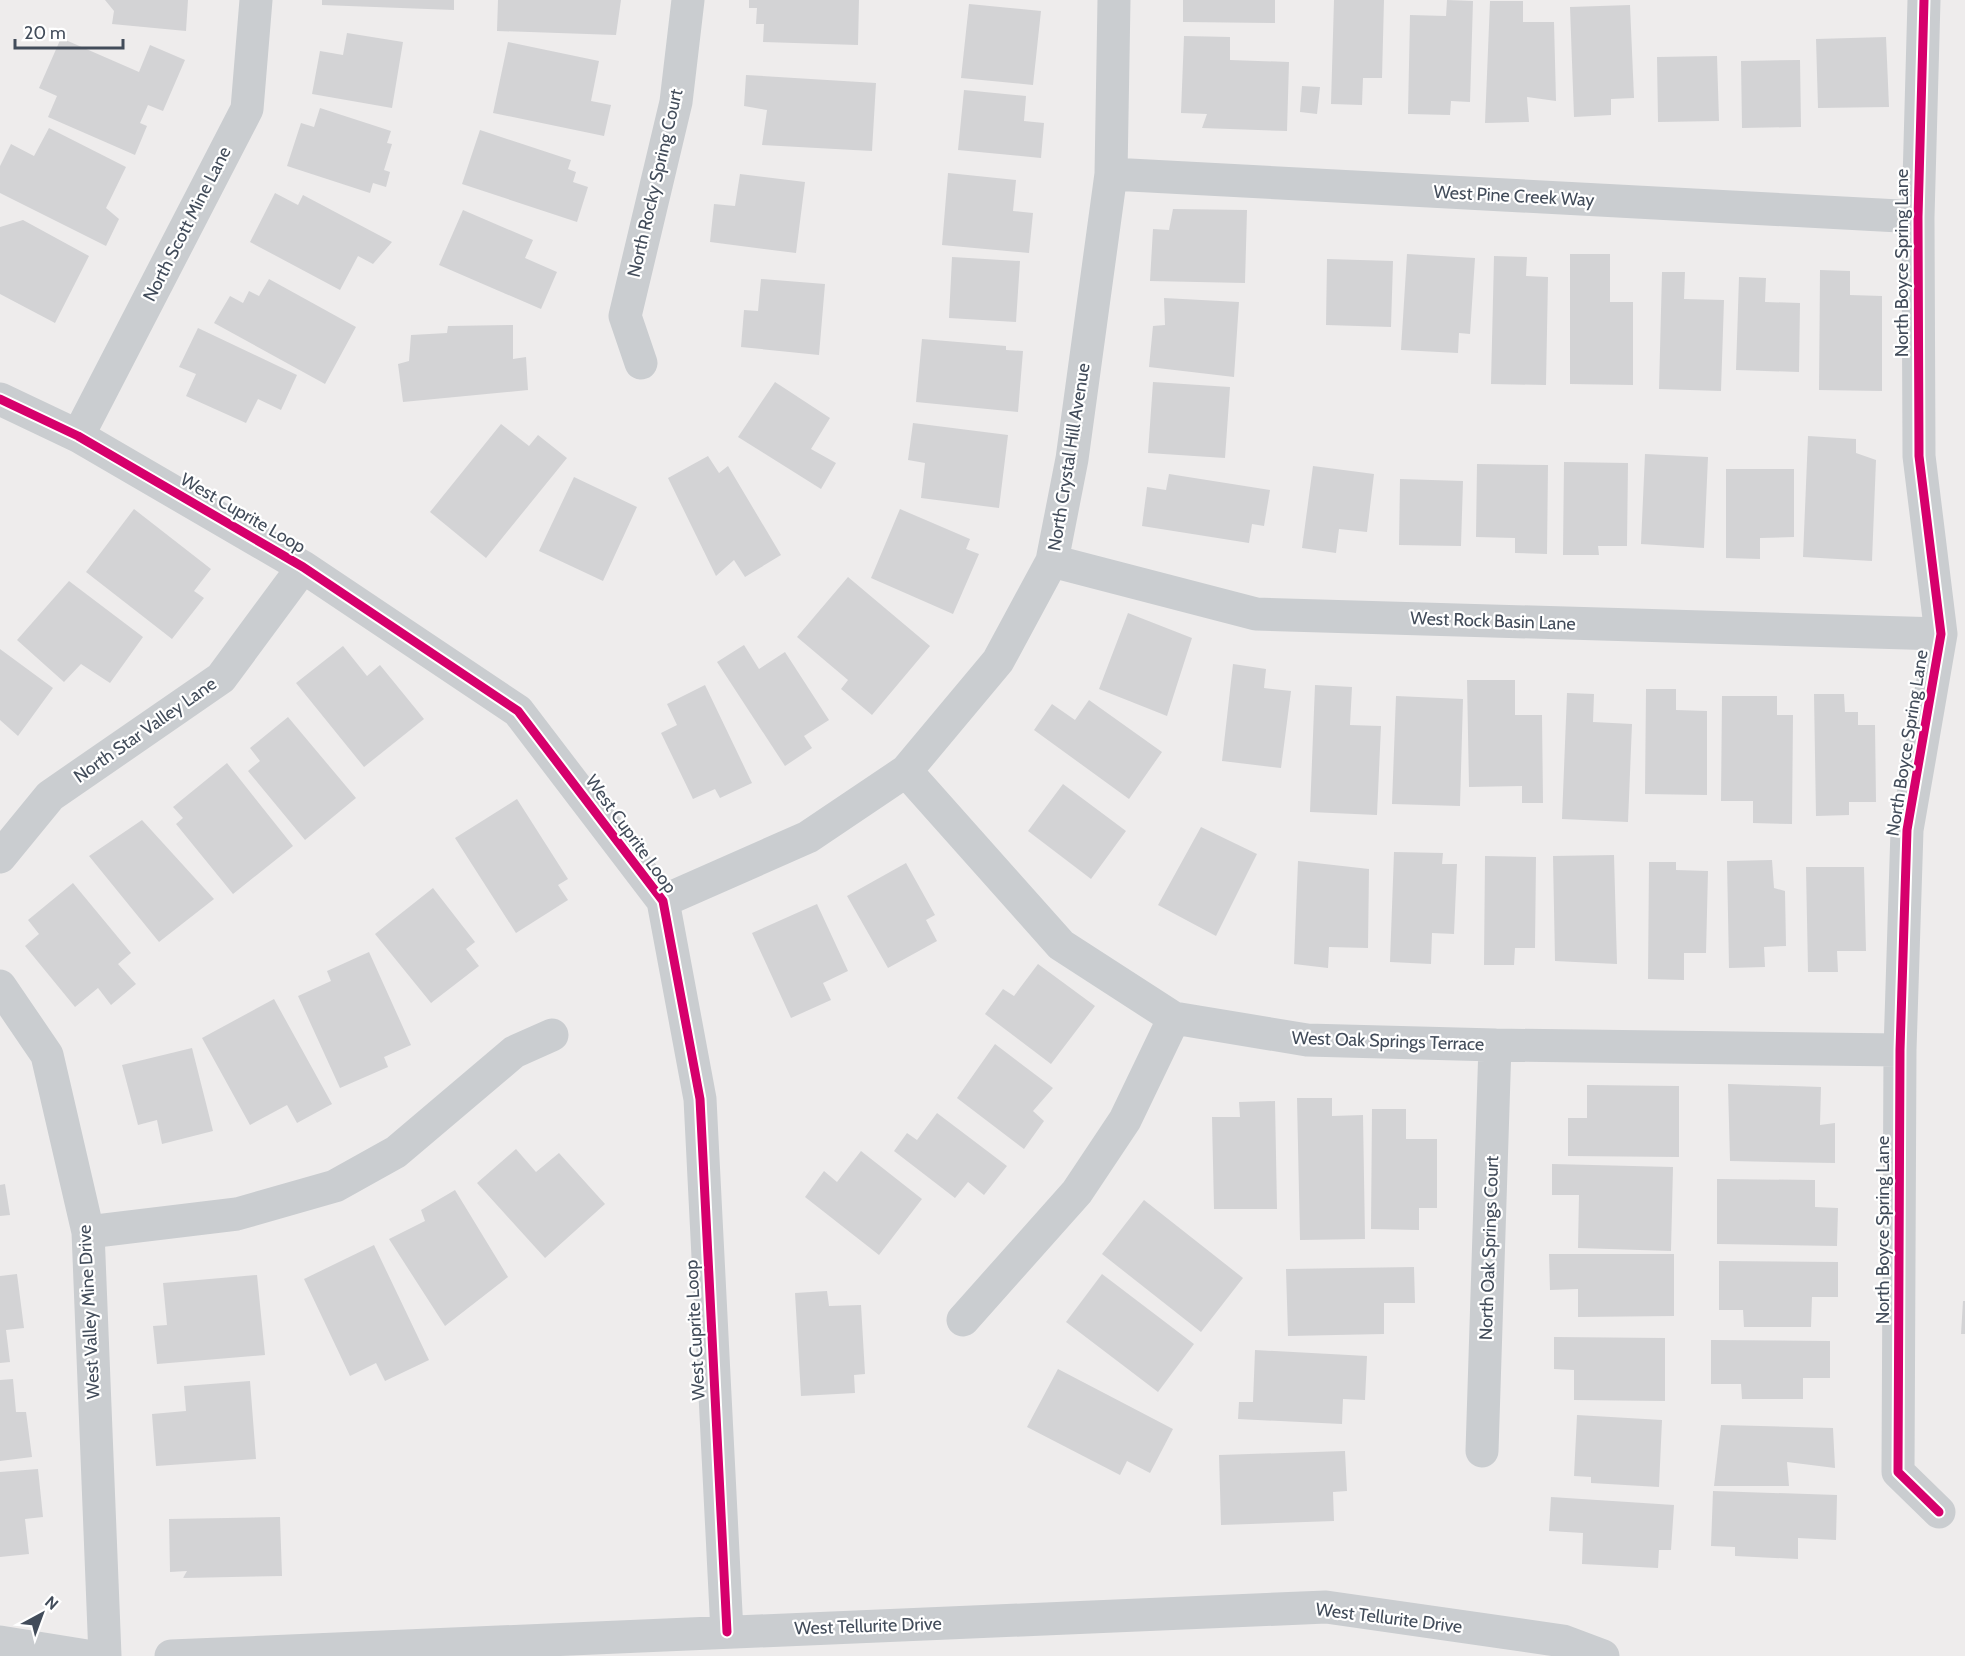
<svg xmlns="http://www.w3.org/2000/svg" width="1965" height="1656" font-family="Cabin,sans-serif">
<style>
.building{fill:#d3d3d5}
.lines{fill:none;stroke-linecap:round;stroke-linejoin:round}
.minor{stroke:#cacdd0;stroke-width:33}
.cycleway-casing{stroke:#fff;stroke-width:13}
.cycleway{stroke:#d6006c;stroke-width:9}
.labels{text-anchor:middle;stroke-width:4.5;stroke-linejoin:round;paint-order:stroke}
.street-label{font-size:18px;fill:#424c5a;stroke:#fff}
</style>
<rect width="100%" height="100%" fill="#eeecec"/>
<!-- building -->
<path class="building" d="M105 0H188L186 31 112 24 114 11Z
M322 0H454V10L322 5Z
M498 0H621L616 35 497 31Z
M749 0H859L858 45 763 42 764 24H756L757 8H749Z
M1183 0H1275V23L1183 22Z
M1334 0H1384L1382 78H1363L1362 105 1331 104Z
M1447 0 1473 1 1470 102 1451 101 1450 115 1408 114 1410 15 1446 16Z
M1490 1H1523V22H1554L1556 101 1527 97 1529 122 1485 123Z
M969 4 1041 11 1033 85 961 78Z
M1630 5 1634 98 1611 99V115L1574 117 1570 7Z
M347 33 403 42 392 108 312 94 320 51 343 55Z
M1184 36 1230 37V60L1289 62 1287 131 1202 128 1207 114 1181 113Z
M1886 37 1889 107 1818 108 1816 39Z
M61 38 139 72 150 45 185 60 163 111 148 105 140 123 147 126 135 155 48 117 57 96 39 88Z
M508 42 599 61 591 101 611 105 604 136 493 113Z
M1717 56 1719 121 1658 122 1657 57Z
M1800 60 1801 127 1742 128 1741 61Z
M746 75 876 83 872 151 762 145 767 110 744 106Z
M1302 86 1320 87 1317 114 1300 112Z
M964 90 1026 96 1024 121 1044 123 1041 158 958 150Z
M320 108 391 131 387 143 392 144 384 170 390 172 386 187 373 183 370 193 287 166 301 123 314 127Z
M49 128 126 167 106 208 119 219 106 246 0 193V166L11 144 34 156Z
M480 130 571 160 568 169 576 172 573 182 588 187 577 222 462 184Z
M948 173 1016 180 1013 211 1033 213 1029 253 942 245Z
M740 174 805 182 796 253 710 242 714 204 735 206Z
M275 193 298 205 303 195 392 242 373 264 358 256 340 290 250 242Z
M1173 209 1247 210 1245 283 1150 281 1153 229 1169 230Z
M463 210 533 240 525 258 557 272 541 309 439 265Z
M23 220 89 256 55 323 0 294V227Z
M1407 254 1475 258 1470 334 1459 333 1458 353 1401 350Z
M1570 254H1610V302H1633V385L1570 384Z
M1494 256 1527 257 1526 276 1548 277 1546 385 1491 384Z
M952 257 1020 261 1016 322 949 318Z
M1327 259 1393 261 1391 327 1326 325Z
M1820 270 1850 271V295L1882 296V391L1819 390Z
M1662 272H1685L1684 299 1724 300 1721 391 1659 389Z
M1739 277 1766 278 1765 302 1800 303 1799 372 1736 370Z
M269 279 356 327 325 384 214 323 230 296 243 303 249 291 259 296Z
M761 279 825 284 819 355 741 347 744 310 758 311Z
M1164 298 1239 302 1234 377 1149 367 1153 326 1165 325Z
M513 325V359L526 357 528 390 403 402 398 364 409 361 411 335 447 333 448 326Z
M198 328 297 375 281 410 258 399 246 423 186 396 196 374 179 367Z
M922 339 1006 346V350L1023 351 1018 412 916 402Z
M775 382 830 418 811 449 836 463 821 489 738 437Z
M1153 382 1230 387 1225 458 1148 453Z
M913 423 1008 435 999 508 921 498 925 463 908 460Z
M501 424 529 446 538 435 567 458 486 558 430 512Z
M1808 436 1856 439V453L1876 460 1872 561 1803 557Z
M1645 454 1708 457 1704 548 1641 544Z
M708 456 719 473 728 466 781 555 745 577 734 560 716 576 668 478Z
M1564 462 1628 463 1627 546H1598L1599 555H1563Z
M1477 464 1548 465 1547 554 1515 553V538L1476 537Z
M1313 466 1374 474 1367 532 1339 529 1336 553 1302 548Z
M1726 469H1794V537L1760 538V559L1726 558Z
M1169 474 1270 490 1264 526 1252 524 1249 543 1142 526 1147 487 1166 490Z
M574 477 637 507 603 581 539 551Z
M1400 479 1463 481 1461 546 1399 545Z
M134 509 211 569 194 591 204 598 172 639 86 572Z
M900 509 970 539 966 549 979 554 953 614 871 578Z
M848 577 930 646 872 715 841 689 848 680 797 637Z
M69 581 143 637 110 683 81 664 64 682 17 640Z
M1128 613 1192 638 1167 716 1099 689Z
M744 645 759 669 785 652 829 720 804 736 812 748 785 766 717 662Z
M343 646 367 676 380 665 424 719 364 767 296 683Z
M0 649 53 688 18 736 0 720Z
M1233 664 1266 669 1264 688 1291 691 1281 768 1222 761Z
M1467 680H1515V715H1542L1543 803H1522V786L1469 787Z
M705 685 752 783 720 798 715 789 693 799 661 733 677 725 667 704Z
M1315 685 1352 687 1350 725 1381 726 1377 815 1310 812Z
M1646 689H1676V710L1707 711V795L1645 794Z
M1567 693 1594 694 1593 722 1632 724 1628 822 1562 819Z
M1814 694H1844L1845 712H1858V725H1875L1876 802H1849V815L1816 816Z
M1396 696 1463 699 1460 806 1392 804Z
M1722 696H1777V715H1793L1792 824 1753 823V801H1721Z
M1089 700 1162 752 1129 799 1034 730 1052 704 1075 720Z
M288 717 356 798 305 840 248 771 260 761 250 748Z
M227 763 293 846 233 894 176 824 183 818 173 807Z
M1063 784 1126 831 1091 879 1028 831Z
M517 799 568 879 558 885 568 900 516 933 455 838Z
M142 820 214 899 159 942 89 856Z
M1201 827 1257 854 1216 936 1158 905Z
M1394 852 1443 853 1442 864H1457L1454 934 1432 933 1431 964 1390 962Z
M1614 855 1617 964 1555 961 1553 856Z
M1485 856 1536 857 1535 948H1515L1514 965H1484Z
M1772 860 1774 888 1785 891 1786 946 1764 947 1765 967 1729 968 1727 861Z
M1298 861 1369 869 1368 948 1329 947 1328 968 1294 964Z
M1649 862H1676V870L1708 871 1706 953H1684V980L1648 979Z
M906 863 935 915 926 920 937 941 888 968 847 896Z
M1806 867H1864L1866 951H1837L1838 972H1808Z
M73 883 131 953 118 964 136 984 111 1005 98 988 75 1007 25 946 39 934 28 920Z
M433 888 475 942 466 949 479 966 431 1003 375 934Z
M817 904 848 971 823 983 831 1000 791 1018 752 933Z
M369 952 411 1045 384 1057 388 1067 340 1088 298 996 331 981 327 971Z
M1038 964 1095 1006 1051 1064 985 1014 1003 989 1014 996Z
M274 999 332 1104 297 1123 287 1105 250 1125 202 1038Z
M995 1044 1053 1088 1033 1111 1044 1121 1024 1149 957 1098Z
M192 1048 213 1131 162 1144 157 1120 138 1125 122 1065Z
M1728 1084 1821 1087 1820 1125 1835 1123V1163L1730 1161Z
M1587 1085 1679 1086V1157L1568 1156V1118H1587Z
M1297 1098H1332V1116L1363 1115 1365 1239 1300 1240Z
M1275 1101 1277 1209H1214L1212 1117H1240L1239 1102Z
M1372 1109H1406V1139H1437V1208H1419V1230L1371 1229Z
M937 1113 1007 1166 984 1195 968 1182 955 1198 894 1151 907 1133 917 1140Z
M516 1149 536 1172 559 1153 605 1204 545 1258 477 1183Z
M861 1151 922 1199 879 1255 805 1197 824 1171 837 1182Z
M1552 1164 1673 1167 1671 1251 1578 1248 1579 1195H1552Z
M1717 1179 1815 1180V1207L1838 1208 1837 1246 1717 1244Z
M5 1184 10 1215 0 1216V1185Z
M455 1190 508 1277 445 1326 389 1239 425 1221 421 1210Z
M1144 1200 1243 1278 1201 1332 1102 1254Z
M374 1245 429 1360 385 1381 376 1363 350 1376 304 1279Z
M1549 1254H1674V1316L1578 1317V1289L1550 1290Z
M1719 1261 1838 1262V1297H1812L1811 1327H1744L1743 1310H1719Z
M1414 1267 1415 1303H1384V1334L1288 1336 1286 1269Z
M17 1274 24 1328 6 1330 10 1362 0 1363V1276Z
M1102 1274 1194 1344 1158 1392 1066 1322Z
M257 1275 265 1355 157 1364 153 1326 167 1325 163 1283Z
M827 1291 829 1306 861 1305 865 1374 854 1375 855 1393 801 1396 795 1293Z
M1963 1301H1965V1334H1961Z
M1554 1337 1665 1338V1401L1574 1400V1370L1554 1369Z
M1711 1340 1830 1341V1378H1803V1399H1742L1741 1384H1711Z
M1255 1350 1367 1356 1365 1400 1343 1399 1342 1424 1238 1419 1239 1402H1253Z
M1058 1369 1173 1429 1150 1473 1127 1461 1120 1475 1027 1427Z
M13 1379 16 1412H26L32 1457 0 1461V1380Z
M250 1381 256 1459 156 1466 152 1414 186 1411 184 1386Z
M1577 1415 1662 1420 1659 1487 1591 1483V1477L1574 1476Z
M1721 1425 1833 1428 1835 1468 1787 1462 1789 1486H1714Z
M1345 1451 1347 1491 1333 1492 1334 1521 1221 1525 1219 1455Z
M38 1469 43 1517 25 1519 29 1554 0 1557V1472Z
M1713 1491 1837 1495 1836 1540 1798 1538V1559L1735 1556V1547L1711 1546Z
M1551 1497 1674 1505 1671 1550H1659L1658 1568 1582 1564 1583 1533 1549 1531Z
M280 1517 282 1576 183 1578 187 1571 170 1572 169 1519Z"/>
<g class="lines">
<!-- minor -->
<path class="minor" d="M1924 0 1918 217 1919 456 1941 634 1907 830 1900 1050 1898 1472 1939 1512
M1111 174 1918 217
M641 363 625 316 676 102 688 0
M0 399 78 436 303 567 518 711 663 901 700 1099 727 1632
M78 436 247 109 256 0
M1052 561 1256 614 1941 634
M906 771 1061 945 1174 1018 1307 1040 1495 1045 1900 1050
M0 857 50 796 221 678 303 567
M663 901 808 837 906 771 998 661 1052 561 1072 459 1111 174 1114 0
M0 986 47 1055 88 1232 105 1656
M88 1232 237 1214 335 1186 396 1152 514 1052 552 1035
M963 1320 1077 1192 1125 1120 1174 1018
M1482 1451 1495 1045
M0 1642 87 1656
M171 1656 1326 1607 1563 1641 1603 1656"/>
<defs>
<path id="cycleway" d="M1924 0 1918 217 1919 456 1941 634 1907 830 1900 1050 1898 1472 1939 1512
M0 399 78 436 303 567 518 711 663 901 700 1099 727 1632"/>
</defs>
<!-- cycleway casing -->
<use href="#cycleway" class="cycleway-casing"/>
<!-- cycleway -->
<use href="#cycleway" class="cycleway"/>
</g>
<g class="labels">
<!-- street labels -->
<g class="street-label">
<text transform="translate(655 183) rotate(-77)" y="6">North Rocky Spring Court</text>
<text transform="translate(1514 196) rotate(3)" y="6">West Pine Creek Way</text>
<text transform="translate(187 224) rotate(-63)" y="6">North Scott Mine Lane</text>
<text transform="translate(1902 263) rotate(-90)" y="6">North Boyce Spring Lane</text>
<text transform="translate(1069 457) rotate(-81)" y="6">North Crystal Hill Avenue</text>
<text transform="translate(243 513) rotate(30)" y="6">West Cuprite Loop</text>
<text transform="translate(1493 621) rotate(2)" y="6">West Rock Basin Lane</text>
<text transform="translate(145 730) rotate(-35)" y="6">North Star Valley Lane</text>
<text transform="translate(1907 743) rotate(-81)" y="6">North Boyce Spring Lane</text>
<text transform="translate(631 834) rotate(54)" y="6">West Cuprite Loop</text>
<text transform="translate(1388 1041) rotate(2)" y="6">West Oak Springs Terrace</text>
<text transform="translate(1883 1230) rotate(-90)" y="6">North Boyce Spring Lane</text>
<text transform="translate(1489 1248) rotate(-88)" y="6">North Oak Springs Court</text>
<text transform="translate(89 1312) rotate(-93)" y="6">West Valley Mine Drive</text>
<text transform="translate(695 1330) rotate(-93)" y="6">West Cuprite Loop</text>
<text transform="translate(1389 1618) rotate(7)" y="6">West Tellurite Drive</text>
<text transform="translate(868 1626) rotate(-2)" y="6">West Tellurite Drive</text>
</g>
</g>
<!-- north arrow -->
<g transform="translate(42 1614) rotate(41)" stroke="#ffffff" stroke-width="4.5" paint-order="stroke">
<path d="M0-4.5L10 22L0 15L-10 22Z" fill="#424c5a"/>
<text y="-9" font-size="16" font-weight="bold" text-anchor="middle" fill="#424c5a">N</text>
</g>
<!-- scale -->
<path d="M15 39v9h108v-9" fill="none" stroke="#424c5a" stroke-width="3"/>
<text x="24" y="39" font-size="18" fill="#424c5a" stroke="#ffffff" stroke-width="4.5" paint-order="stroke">20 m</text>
</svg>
